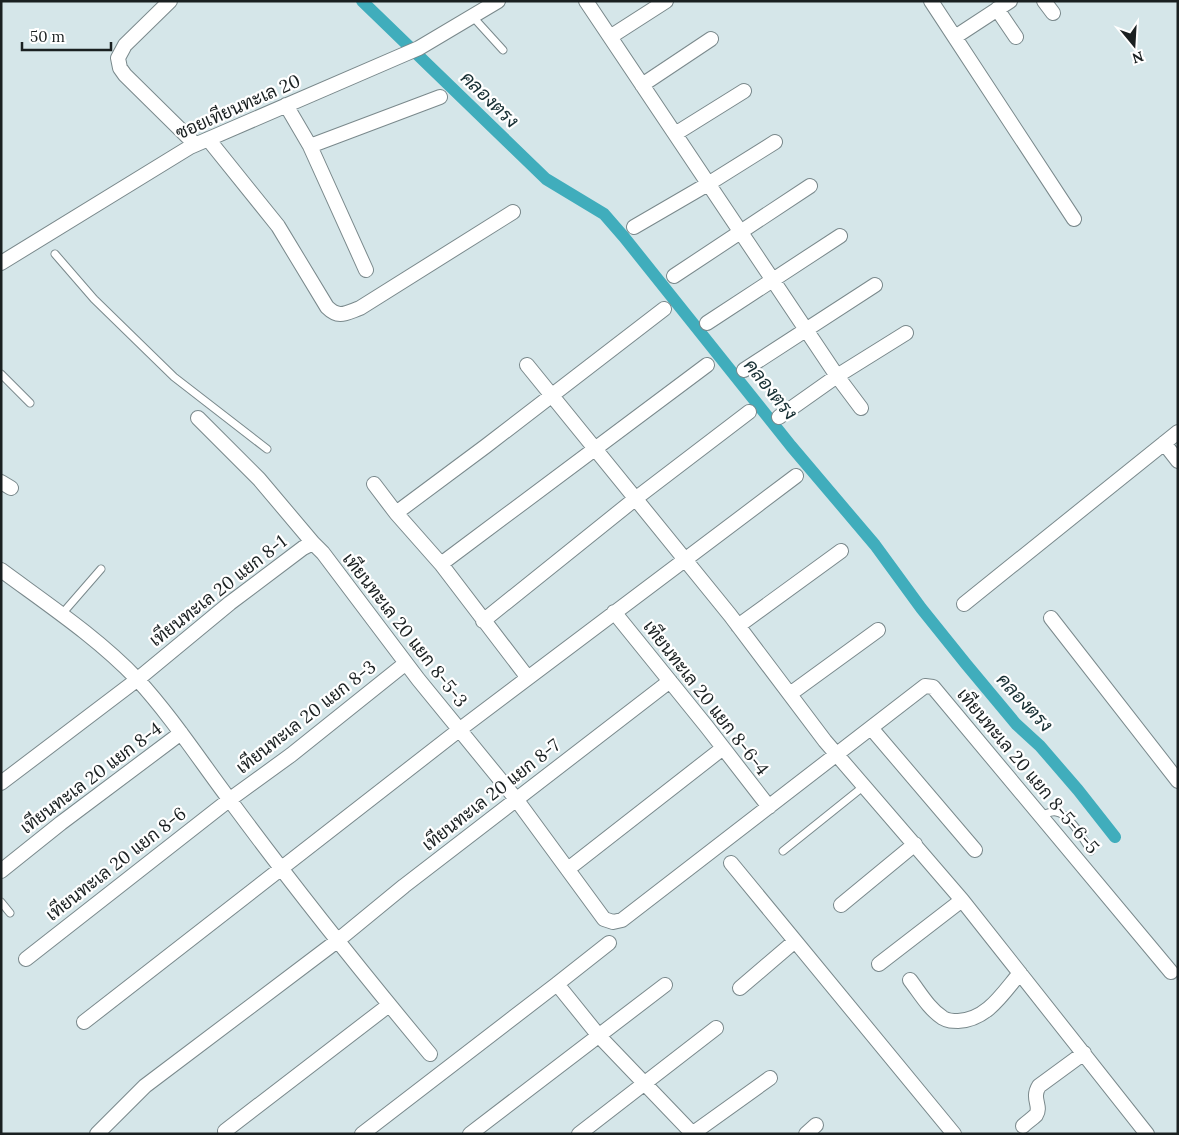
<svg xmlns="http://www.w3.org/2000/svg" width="1179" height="1135" font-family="Lora,Sarabun,serif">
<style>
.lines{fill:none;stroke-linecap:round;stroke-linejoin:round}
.canal{stroke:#40adbc;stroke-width:12}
.service-casing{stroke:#7a898c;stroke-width:9}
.minor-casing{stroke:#7a898c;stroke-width:16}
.service{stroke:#fff;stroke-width:7}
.minor{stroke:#fff;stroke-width:14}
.labels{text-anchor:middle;stroke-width:4.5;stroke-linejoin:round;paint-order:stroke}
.street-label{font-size:18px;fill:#1a2021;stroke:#fff}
.water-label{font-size:19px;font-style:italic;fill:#172f33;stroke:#fff}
</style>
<rect width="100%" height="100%" fill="#d5e6e9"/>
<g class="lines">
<!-- canal -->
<path class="canal" d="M362 1 546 179 604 214 624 237 791 446 875 545 921 608 966 664 1016 724 1040 746 1078 790 1115 837"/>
<defs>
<path id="service" d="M473 17 503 50
M55 254 94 299 174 377 267 449
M1 374 30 403
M61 615 101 569
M1041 815C1046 814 1051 811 1056 812 1069 813 1084 840 1091 851
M783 851 864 786
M1 902 10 913"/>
<path id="minor" d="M170 1 125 45 118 58 120 68 125 75 195 144
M586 1 837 376 861 408
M931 1 1074 219
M1044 1 1053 13
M997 9 1016 37
M610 37 666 1
M955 37 1010 1
M642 85 711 39
M286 105 310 146 366 270
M675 134 744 91
M208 139 278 226 327 307C339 319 346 313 360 308L513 212
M310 146 440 97
M634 227 708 184 775 142
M1 263 190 147 419 48 498 1
M674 276 810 186
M707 323 840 236
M527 365 730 615 825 741 962 900 1147 1134
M744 370 875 285
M779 417 837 376 906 333
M198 418 259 479 313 543
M1164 443 1178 461
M1 482 11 488
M374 484 396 513 441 564 528 678
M396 513 486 446 664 309
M441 564 707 365
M1 570C47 604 98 638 137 679 171 716 199 759 229 799 293 886 361 971 430 1054
M964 604 1178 432
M614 612 707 727 769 807
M1051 618 1178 781
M483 621 635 499 749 412
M738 626 841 551
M790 694 878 630
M871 728 975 850
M1 783 138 679 230 603 303 548 313 543 323 553 418 679 516 799 604 919 613 922 622 920 925 686 933 687 1171 972
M731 863 954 1134
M568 869 723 748
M1 871 61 823 181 733
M841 905 915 844
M26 959 229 800 291 755 406 663
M879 964 962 900
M910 980C920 993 929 1009 943 1018 948 1021 952 1021 958 1021 987 1020 1003 993 1020 973
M557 984 609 943
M740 988 795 941
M84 1022 459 730 796 476
M1023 1126C1027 1122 1032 1119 1036 1115 1042 1106 1031 1099 1039 1086L1084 1053
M225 1131 389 1005
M97 1134 145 1086 337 941 404 886 670 681
M362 1134 557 984 599 1036 693 1134
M470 1134 665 985
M579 1134 716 1028
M692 1134 770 1078
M806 1134 816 1125"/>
</defs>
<!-- service casing -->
<use href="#service" class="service-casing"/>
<!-- minor casing -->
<use href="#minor" class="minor-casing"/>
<!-- service -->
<use href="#service" class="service"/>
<!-- minor -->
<use href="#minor" class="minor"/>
</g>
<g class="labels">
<!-- street labels -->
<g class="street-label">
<text transform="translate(238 107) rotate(-24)" y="6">ซอยเทียนทะเล 20</text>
<text transform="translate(218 591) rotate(-38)" y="6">เทียนทะเล 20 แยก 8-1</text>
<text transform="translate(405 630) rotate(52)" y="6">เทียนทะเล 20 แยก 8-5-3</text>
<text transform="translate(706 698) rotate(52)" y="6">เทียนทะเล 20 แยก 8-6-4</text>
<text transform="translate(306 717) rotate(-38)" y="6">เทียนทะเล 20 แยก 8-3</text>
<text transform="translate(1028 771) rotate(50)" y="6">เทียนทะเล 20 แยก 8-5-6-5</text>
<text transform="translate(91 778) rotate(-37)" y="6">เทียนทะเล 20 แยก 8-4</text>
<text transform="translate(491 795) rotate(-38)" y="6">เทียนทะเล 20 แยก 8-7</text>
<text transform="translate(116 864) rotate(-38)" y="6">เทียนทะเล 20 แยก 8-6</text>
</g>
<!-- water labels -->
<g class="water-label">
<text transform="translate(490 99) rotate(44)" y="7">คลองตรง</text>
<text transform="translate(771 389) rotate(51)" y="7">คลองตรง</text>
<text transform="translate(1025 702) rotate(47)" y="7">คลองตรง</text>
</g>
</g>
<!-- border -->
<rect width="1179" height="1135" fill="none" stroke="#1a2021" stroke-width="5"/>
<!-- north arrow -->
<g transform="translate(1134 45) rotate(162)" stroke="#ffffff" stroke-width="4" paint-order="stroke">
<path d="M0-4L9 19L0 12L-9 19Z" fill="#1a2021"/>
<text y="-8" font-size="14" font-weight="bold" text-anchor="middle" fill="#1a2021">N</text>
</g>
<!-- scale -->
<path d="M22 42v8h89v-8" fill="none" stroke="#1a2021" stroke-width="2.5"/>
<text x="30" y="42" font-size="15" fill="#1a2021" stroke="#ffffff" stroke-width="4" paint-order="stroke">50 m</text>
</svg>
